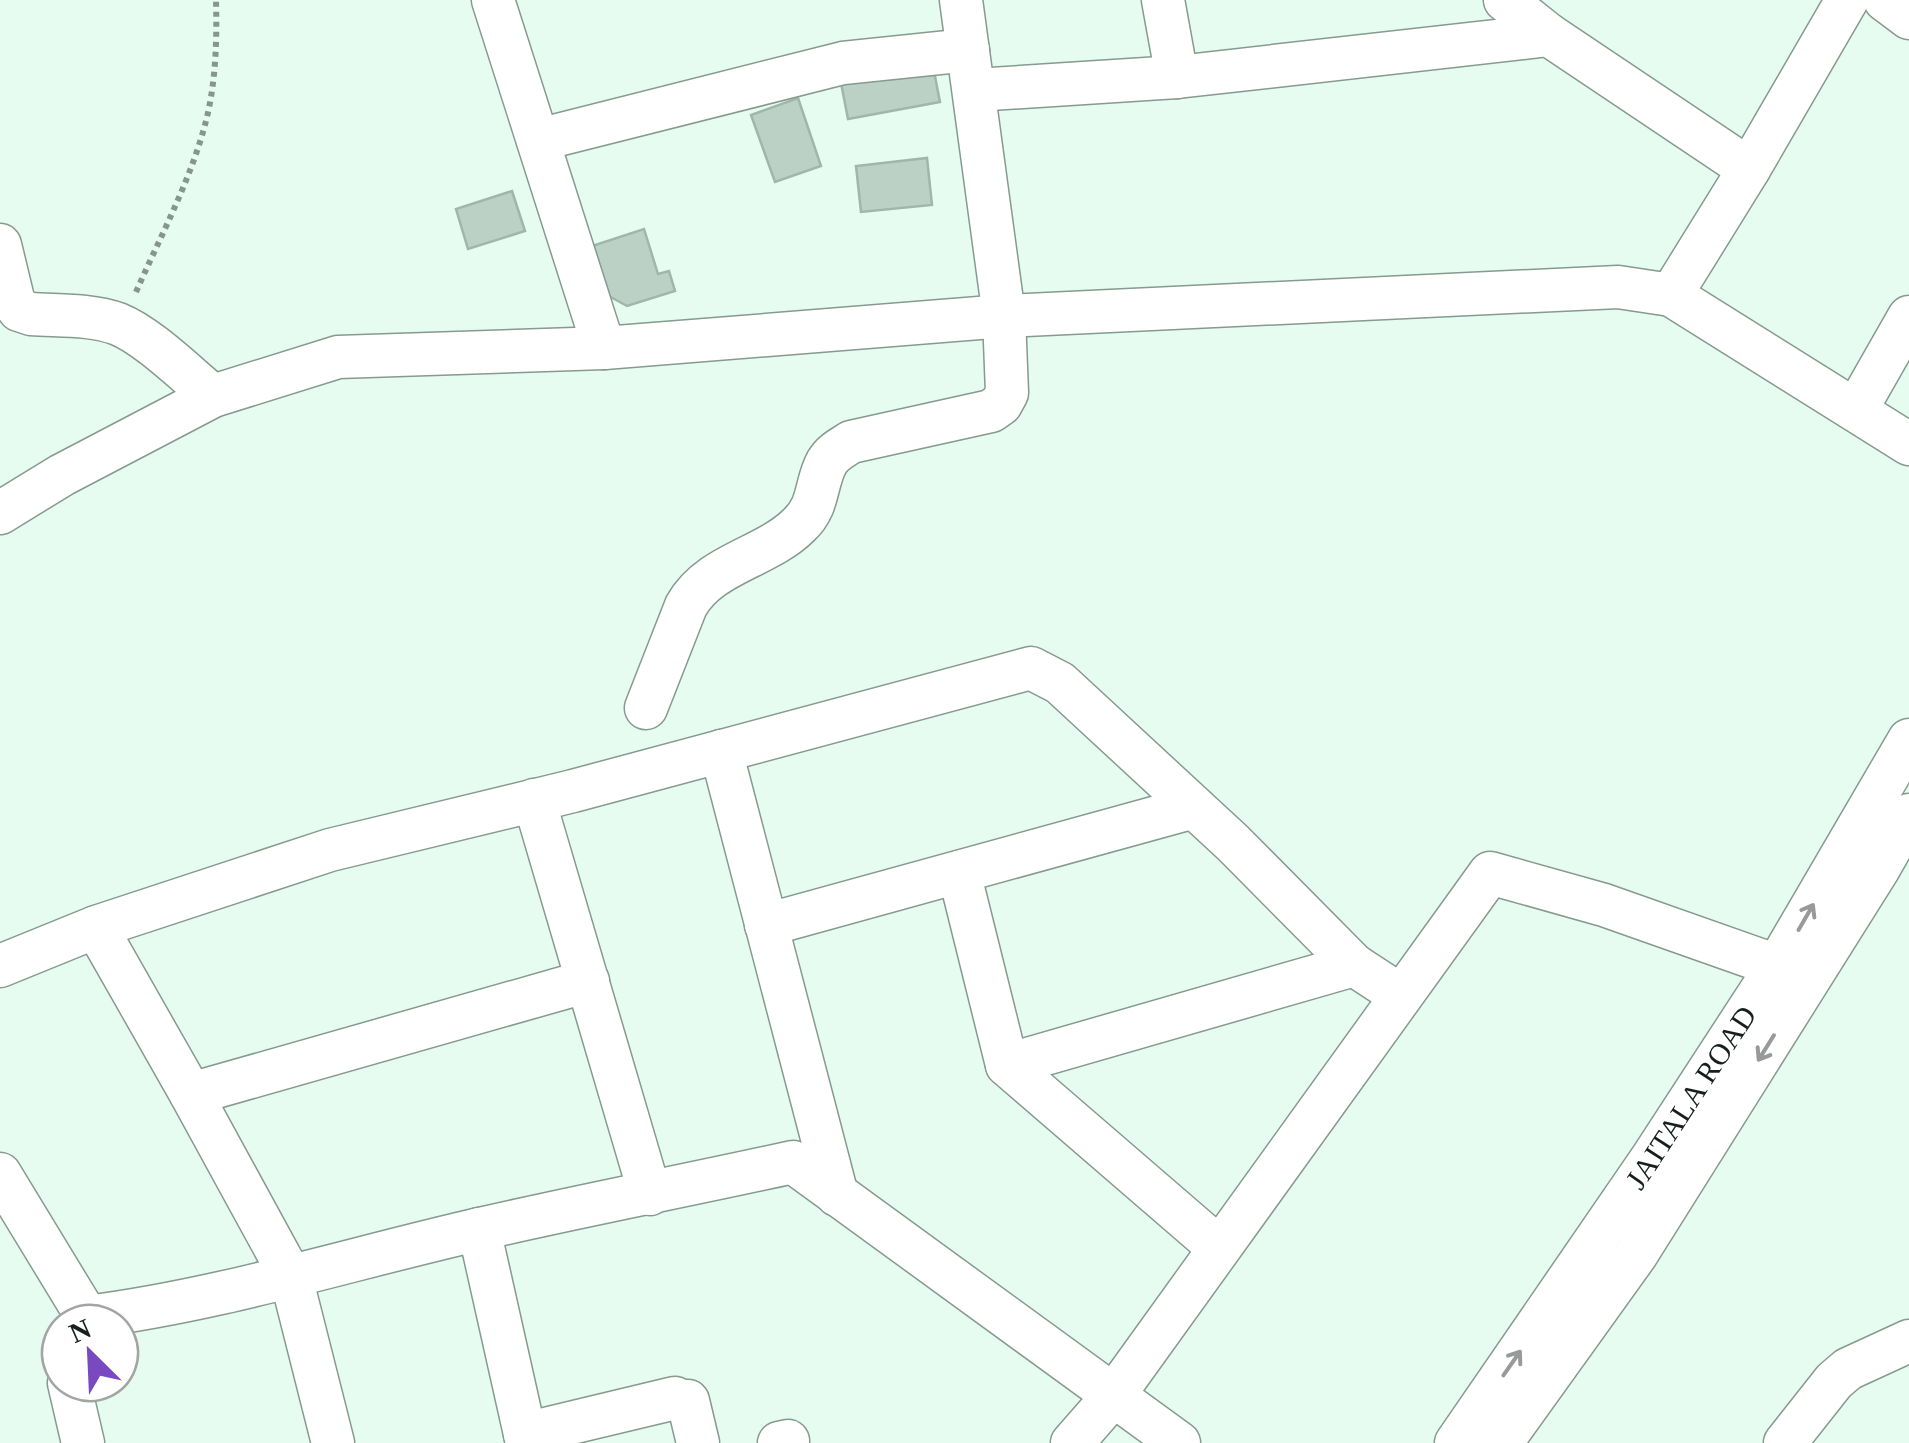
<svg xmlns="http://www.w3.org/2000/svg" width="1909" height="1443" font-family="Georgia,serif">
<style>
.building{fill:#bcd1c5;stroke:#a1b6aa;stroke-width:2.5}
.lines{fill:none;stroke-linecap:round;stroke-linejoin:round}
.minor-casing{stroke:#869a8f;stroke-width:45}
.path{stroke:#86958d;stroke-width:6;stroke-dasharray:5 5;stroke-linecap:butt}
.minor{stroke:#fff;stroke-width:42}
.oneway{stroke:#979a98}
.labels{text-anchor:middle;stroke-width:8;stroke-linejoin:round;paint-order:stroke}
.street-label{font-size:30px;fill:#171f1b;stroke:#fff}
</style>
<rect width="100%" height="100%" fill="#e6fcf0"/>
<!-- building -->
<path class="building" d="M932 61 940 102 848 119 841 83Z
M798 98 821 166 775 182 751 115Z
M927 158 932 205 861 212 856 166Z
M512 191 525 231 468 249 456 209Z
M644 229 658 274 669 271 675 291 627 306 607 295 592 246Z"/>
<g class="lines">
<defs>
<g id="minor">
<path d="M493 0 604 348"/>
<path d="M1163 0 1177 77"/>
<path d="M1505 0 1549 35"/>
<path d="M1885 0 1909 18"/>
<path d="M975 90 1177 77 1549 35 1749 169"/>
<path d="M538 140 843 63 968 50"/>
<path d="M0 245 14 303 19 310 31 314C58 316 92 314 118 324 148 336 187 375 213 396"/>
<path d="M1671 295 1749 169 1847 0"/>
<path d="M1856 410 1909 317"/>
<path d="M0 513 62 475 213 396 338 357 604 348 1004 316 1618 287 1671 295 1909 444"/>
<path d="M646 708 686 606C710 563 766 558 799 525 820 506 815 483 827 462 833 452 842 448 851 442L991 411 1001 404 1007 393 1004 316 961 0"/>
<path d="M721 751 837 1195"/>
<path d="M534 800 650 1194"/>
<path d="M959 872 1007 1065 1354 965"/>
<path d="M766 925 1194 807"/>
<path d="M96 927 330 850 573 791 1031 668 1060 683 1233 843 1354 965 1400 995"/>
<path d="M0 966 96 927 191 1094 291 1277 333 1443"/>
<path d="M1007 1065 1219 1248"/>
<path d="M191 1094 588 981"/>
<path d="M0 1174 87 1317C221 1300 349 1259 480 1229 584 1205 689 1185 793 1162L1179 1443"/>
<path d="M479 1229 527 1443"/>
<path d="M69 1383 83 1443"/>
<path d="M688 1401 698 1443"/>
<path d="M525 1434 675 1398"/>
<path d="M779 1443 788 1441"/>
<path d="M1072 1443 1114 1395 1490 873 1604 905 1777 966"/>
<path id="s1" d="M1456 1443 1652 1158 1777 966 1909 740"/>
<path d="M1501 1443 1636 1255 1879 868 1909 815"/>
<path d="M1785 1443 1834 1381 1848 1369 1909 1341"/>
</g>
</defs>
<!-- minor casing -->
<use href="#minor" class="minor-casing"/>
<!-- path -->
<path class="path" d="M136 292C161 235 192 178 207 117 216 79 217 39 216 0"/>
<!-- minor -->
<use href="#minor" class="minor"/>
</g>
<!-- one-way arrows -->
<defs><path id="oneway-shaft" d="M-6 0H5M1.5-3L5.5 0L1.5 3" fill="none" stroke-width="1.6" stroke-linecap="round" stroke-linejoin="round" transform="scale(2.5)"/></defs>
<g class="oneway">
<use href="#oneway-shaft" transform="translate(1806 917) rotate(-60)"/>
<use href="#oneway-shaft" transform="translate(1766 1048) rotate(122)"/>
<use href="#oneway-shaft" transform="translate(1512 1363) rotate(-55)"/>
</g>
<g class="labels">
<!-- street labels -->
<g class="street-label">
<text dy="10" stroke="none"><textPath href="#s1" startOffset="418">JAITALA ROAD</textPath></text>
</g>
</g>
<!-- north arrow -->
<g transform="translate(90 1353) rotate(336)"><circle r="48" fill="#ffffff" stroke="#a2a5a4" stroke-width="2.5"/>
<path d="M0-8L18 38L0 25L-18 38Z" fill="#7949c2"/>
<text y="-15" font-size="28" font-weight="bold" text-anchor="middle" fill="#171f1b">N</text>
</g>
</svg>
